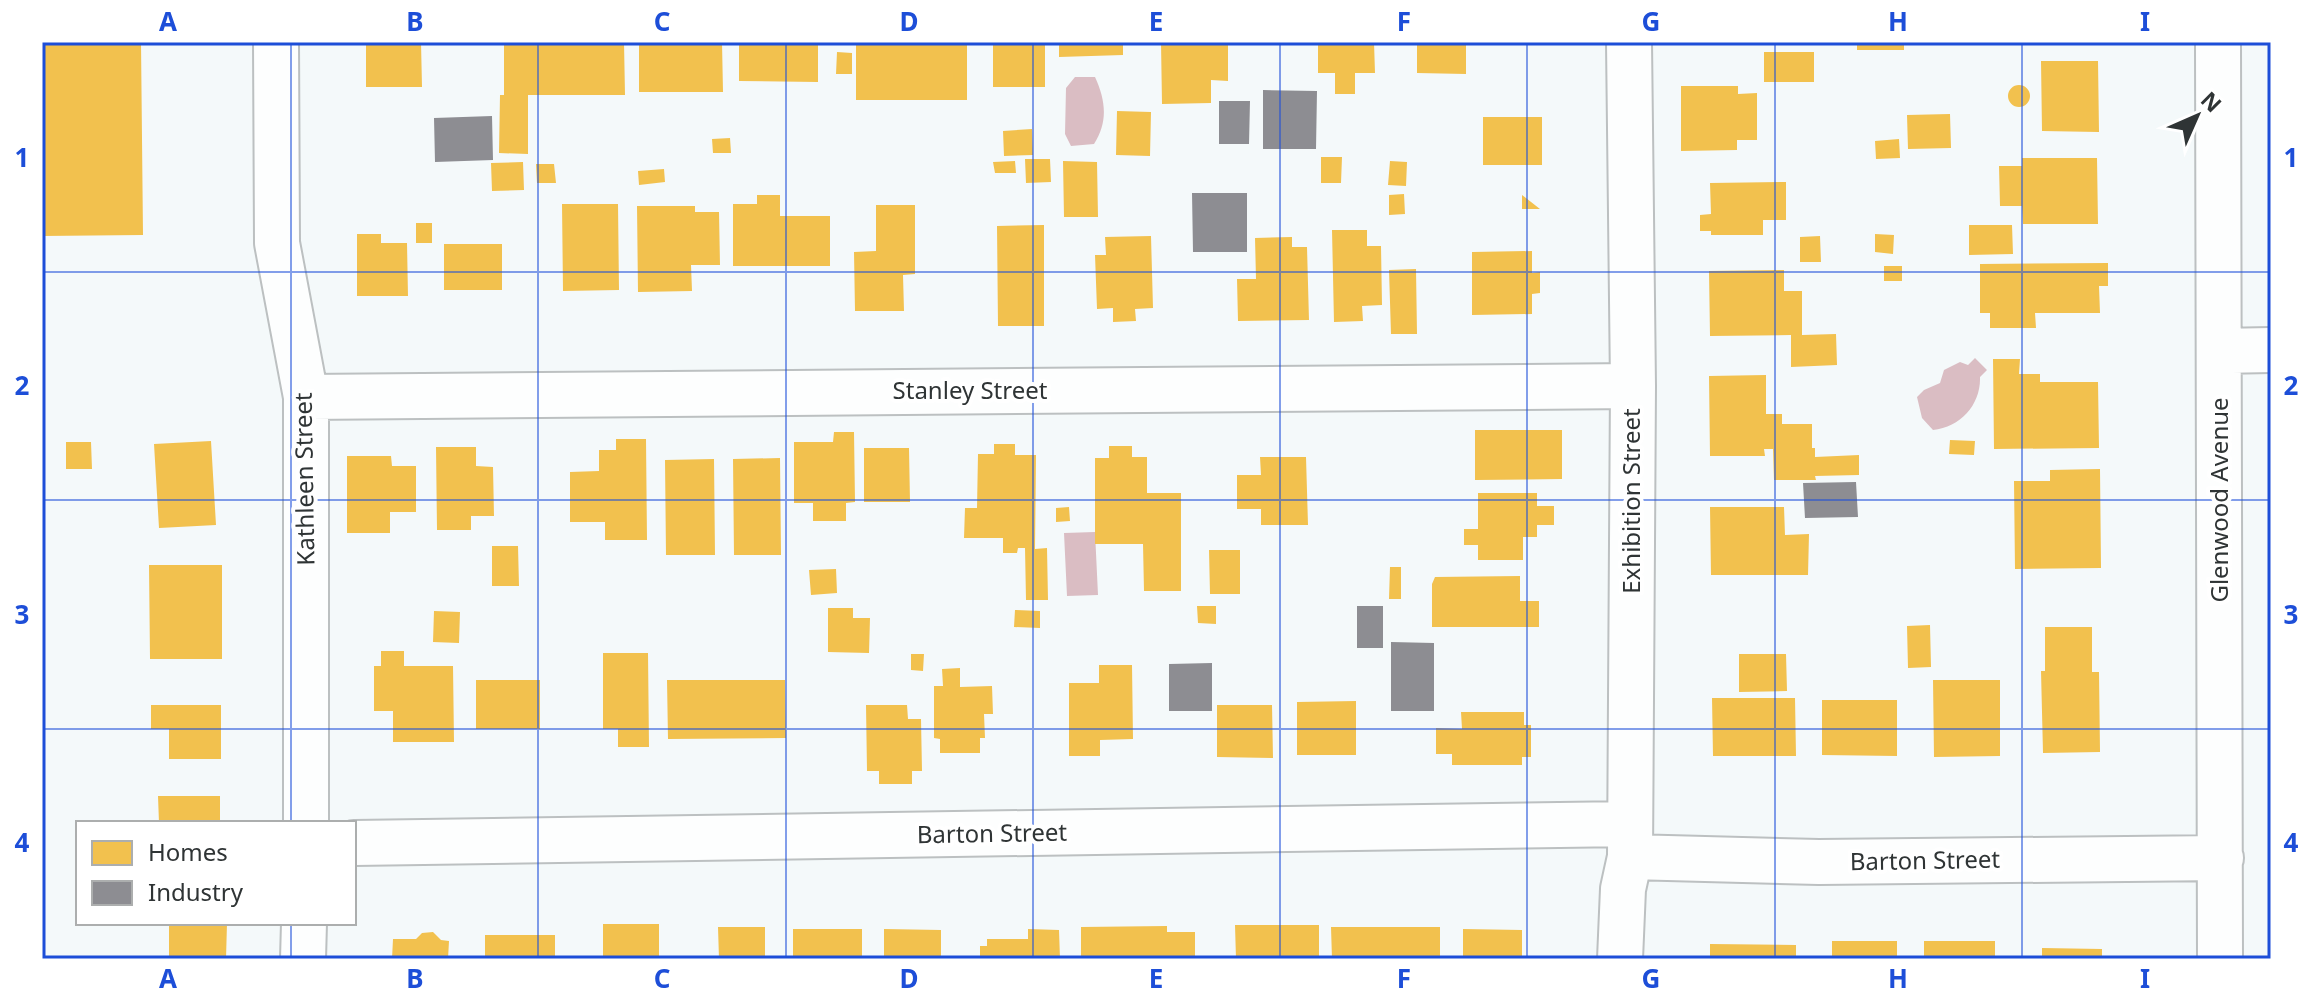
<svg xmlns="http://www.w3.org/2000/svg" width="2313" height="1001" font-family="'Noto Sans',sans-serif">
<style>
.water{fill:#dabdc3}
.homes{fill:#f2c14e}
.industry{fill:#8d8d92}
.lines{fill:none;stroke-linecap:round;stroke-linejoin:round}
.minor-casing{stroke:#bcc0c1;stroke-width:48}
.minor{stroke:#fdfefe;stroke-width:44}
.grid{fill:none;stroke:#1d4ed8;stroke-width:2;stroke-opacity:0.55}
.labels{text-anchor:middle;stroke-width:8;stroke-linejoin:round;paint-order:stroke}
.street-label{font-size:24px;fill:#2f3435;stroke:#fff}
.neatline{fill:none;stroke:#1d4ed8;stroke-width:3}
.grid-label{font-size:26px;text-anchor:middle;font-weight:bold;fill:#1d4ed8}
</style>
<rect width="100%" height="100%" fill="#f4f9fa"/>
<!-- water -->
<path class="water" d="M1075 77H1095C1106 101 1108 122 1094 144L1071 146 1065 134 1066 88Z
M1975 358 1987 370 1980 377C1981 404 1961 427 1933 430L1922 418 1917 397 1924 390 1940 383 1944 370 1960 362 1968 365Z
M1095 532 1098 595 1067 596 1064 533Z"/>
<!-- homes -->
<path class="homes" d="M42 42H141L143 235 42 236Z
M366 42H421L422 87H366Z
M504 42H624L625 95H528V154L499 153 500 95H504Z
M639 42H722L723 92H639Z
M739 42H818V82L739 81Z
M856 42H967V100H856Z
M993 42H1045V87H993Z
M1059 42H1123V55L1059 57Z
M1161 42H1228V81L1211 80V103L1162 104Z
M1318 42H1374L1375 73H1355V94H1335V73H1318Z
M1417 42H1466V74L1417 73Z
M1857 42H1904V50H1857Z
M837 52 852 53V74H836Z
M1764 52H1814V82H1764Z
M2041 61H2098L2099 132 2042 131Z
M2008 96a11 11 0 1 1 22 0a11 11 0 1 1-22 0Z
M1681 86H1738V94L1757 93V140H1737V150L1681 151Z
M1117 111 1151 112 1150 156 1116 155Z
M1950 114 1951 148 1908 149 1907 115Z
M1483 117H1542V165H1483Z
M1032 129 1033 155 1004 156 1003 131Z
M730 138 731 153H713L712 139Z
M1899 139 1900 158 1876 159 1875 141Z
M1321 157H1342L1341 183H1321Z
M2022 158H2097L2098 224H2023L2022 206H2000L1999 166H2022Z
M1025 159H1050L1051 182 1026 183Z
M1015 161 1016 173H995L993 162Z
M1063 161 1097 162 1098 217H1064Z
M1390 161 1407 162 1406 186 1388 185Z
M523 162 524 190 492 191 491 163Z
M536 164H554L556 183H537Z
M664 169 665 182 639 185 638 171Z
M1786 182V220H1763V235H1711V231H1700V215L1711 214 1710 183Z
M1404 194 1405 214 1389 215V195Z
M757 195H780V216H830V266H733V204H757Z
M1522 195 1540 209H1522Z
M562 204H618L619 290 563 291Z
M876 205H915V274L903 275 904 311H855L854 252 876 251Z
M637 206H695V212H719L720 265H691L692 291 638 292Z
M416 223H432V243H416Z
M1044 225V326H998L997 226Z
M1969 225H2012L2013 254 1969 255Z
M1332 230H1367V246H1381L1382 305 1362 306 1363 321 1334 322Z
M357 234H381V243H407L408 296H357Z
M1875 234 1894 235 1893 254 1875 252Z
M1151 236 1153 308 1135 309 1136 321 1113 322V308L1097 309 1095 255H1106L1105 237Z
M1820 236 1821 262H1800V237Z
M1292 237V247H1307L1309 320 1238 321 1237 279H1256L1255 238Z
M444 244H502V290H444Z
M1532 251V273L1540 272V293L1532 294V314L1472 315V252Z
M2108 263V286H2099L2100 313H2035L2036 328H1990V313H1980V264Z
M1884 266H1902V281H1884Z
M1416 269 1417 334H1391L1389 270Z
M1784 270V291H1802V335L1836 334 1837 365 1791 367V335L1710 336 1709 271Z
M1993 359H2020L2019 374H2040V382H2098L2099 448 1994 449Z
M1766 375V414H1782V424H1812V448H1815V457L1859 455V475L1815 476 1816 480H1774L1773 449H1764L1765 456H1710L1709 376Z
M1475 430H1562V479L1475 480Z
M834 432H854L855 502 846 503V521H813V503H794V442H833Z
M616 439H646L647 540H605V522H570V472L599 471V450H616Z
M1950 440 1975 441 1974 455 1949 454Z
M211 441 216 525 159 528 154 444Z
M66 442H91L92 469H66Z
M994 444H1015V455H1036L1035 549 1047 548 1048 600H1026L1025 548H1018L1017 553H1003V538H964L965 508H977L978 454H994Z
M1109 446H1132V457H1147V493H1181V591H1144L1143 544H1095V458H1109Z
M436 447H476V466L493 467 494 516H471V530H437Z
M864 448H909L910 502H864Z
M347 456H391L392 466H416V512H390V533H347Z
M1260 457H1306L1308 525H1261V509H1237V475H1261Z
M780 458 781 555H734L733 459Z
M714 459 715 555H666L665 460Z
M2100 469 2101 568 2015 569 2014 481H2050V470Z
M1478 493H1537V506H1554V525H1537V537H1523V560H1478V545H1464V529H1478Z
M1069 507 1070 521 1056 522V508Z
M1710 507H1784L1785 535 1809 534 1808 575H1711Z
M492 546H518L519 586H492Z
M1209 550H1240V594H1210Z
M149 565H222V659H150Z
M1390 567H1401V599H1389Z
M836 569 837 593 811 595 809 570Z
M1520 576V601H1539V627H1432V584L1435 577Z
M1197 606H1216V624L1198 623Z
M828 608H853V618H870L869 653 828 652Z
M1015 610 1040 611V628L1014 627Z
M434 611 460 612 459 643 433 642Z
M1930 625 1931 667 1908 668 1907 626Z
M2045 627H2092V672H2099L2100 752 2043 753 2041 671H2045Z
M381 651H404V666H453L454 742H393V711H374V666H381Z
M603 653H648L649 747H618V729H603Z
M911 654H924L923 671 911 670Z
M1739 654H1786L1787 691 1739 692Z
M1099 665H1132L1133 739 1100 740V756H1069V683H1099Z
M960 668V687L992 686 993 714H984L985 738H980V753H940V739L934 738V686H943L942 669Z
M476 680H540V729H476Z
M667 680H785L786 738 668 739Z
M1933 680H2000V756L1934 757Z
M1712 698H1795L1796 756H1713Z
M1822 700H1897V756L1822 755Z
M1356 701V755H1297V702Z
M151 705H221V759H169V729H151Z
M866 705H907L908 719H921L922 771H912V784H879V771H867Z
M1217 705H1272L1273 758 1217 757Z
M1461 712H1524V725H1531V757H1522V765H1452V754H1436V728L1462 729Z
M158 796H220V823H159Z
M169 923H227L226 959H169Z
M603 924H659V959H603Z
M1235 925H1319V959H1236Z
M1167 926V932H1195V959H1081V927Z
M718 927H765V959H719Z
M1331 927H1440V959H1332Z
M793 929H862V959H793Z
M884 929 941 930V959H884Z
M1028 929 1059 930 1060 959H980V946H987V939H1028Z
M1463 929 1522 930V959H1463Z
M433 932 441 940 449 941 448 959H392L393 939H416L422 933Z
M485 935H555V959H485Z
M1832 941H1897V959H1832Z
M1924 941H1995V959H1924Z
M1710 944 1796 945V959H1710Z
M2042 948 2102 949V959H2042Z"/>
<!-- industry -->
<path class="industry" d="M1263 90 1317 91 1316 149H1263Z
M1219 101H1250L1249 144H1219Z
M492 116 493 160 435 162 434 118Z
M1192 193H1247V252H1193Z
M1856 482 1858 517 1805 518 1803 483Z
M1357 606H1383V648H1357Z
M1391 642 1434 643V711H1391Z
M1212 663V711H1169V664Z"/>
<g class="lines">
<defs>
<path id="minor" d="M276 42 277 243 306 397V823
M2218 42 2220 959
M2219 351 2271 350
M306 397 1633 386
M354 843 1629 824
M1630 857 1819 862 2221 858
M303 959 304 923
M1620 959 1623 889 1630 857 1633 386 1629 42"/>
</defs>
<!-- minor casing -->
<use href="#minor" class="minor-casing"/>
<!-- minor -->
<use href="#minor" class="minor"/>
</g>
<!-- grid -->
<path class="grid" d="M291 42V823M538 42V959M786 42V959M1033 42V959M1280 42V959M1527 42V959M1775 42V959M2022 42V959M42 272H2271M42 500H2271M42 729H2271M291 923V959"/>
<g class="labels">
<!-- street labels -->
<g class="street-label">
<text x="970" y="399">Stanley Street</text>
<text transform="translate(305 479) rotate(-91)" y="8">Kathleen Street</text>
<text transform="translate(2220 500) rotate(-90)" y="8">Glenwood Avenue</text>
<text transform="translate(1632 501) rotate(-90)" y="8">Exhibition Street</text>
<text transform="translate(992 834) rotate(-1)" y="8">Barton Street</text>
<text transform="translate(1925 861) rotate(-1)" y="8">Barton Street</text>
</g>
</g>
<!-- border -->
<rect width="2313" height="1001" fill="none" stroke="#ffffff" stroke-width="88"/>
<!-- legend -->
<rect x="76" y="821" width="280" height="104" fill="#ffffff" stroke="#acaeae" stroke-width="2"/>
<rect x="92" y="841" width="40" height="24" fill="#f2c14e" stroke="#acaeae" stroke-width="2"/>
<text x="148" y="861" font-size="24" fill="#2f3435">Homes</text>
<rect x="92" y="881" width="40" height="24" fill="#8d8d92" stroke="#acaeae" stroke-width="2"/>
<text x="148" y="901" font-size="24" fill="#2f3435">Industry</text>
<!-- north arrow -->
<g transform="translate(2197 116) rotate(45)" stroke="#ffffff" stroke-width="6" paint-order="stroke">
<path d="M0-6L14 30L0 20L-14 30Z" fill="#2f3435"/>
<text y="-12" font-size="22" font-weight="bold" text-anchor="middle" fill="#2f3435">N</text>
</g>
<rect x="44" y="44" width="2225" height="913" class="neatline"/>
<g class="grid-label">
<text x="168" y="31">A</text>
<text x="415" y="31">B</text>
<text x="662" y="31">C</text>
<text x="909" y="31">D</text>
<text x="1156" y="31">E</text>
<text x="1404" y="31">F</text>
<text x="1651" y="31">G</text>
<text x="1898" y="31">H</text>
<text x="2145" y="31">I</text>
<text x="22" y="167">1</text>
<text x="2291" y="167">1</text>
<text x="22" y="395">2</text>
<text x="2291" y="395">2</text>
<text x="22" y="624">3</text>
<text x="2291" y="624">3</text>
<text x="22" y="852">4</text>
<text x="2291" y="852">4</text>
<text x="168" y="988">A</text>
<text x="415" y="988">B</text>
<text x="662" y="988">C</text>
<text x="909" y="988">D</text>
<text x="1156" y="988">E</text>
<text x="1404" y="988">F</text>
<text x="1651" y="988">G</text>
<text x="1898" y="988">H</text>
<text x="2145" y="988">I</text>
</g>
</svg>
